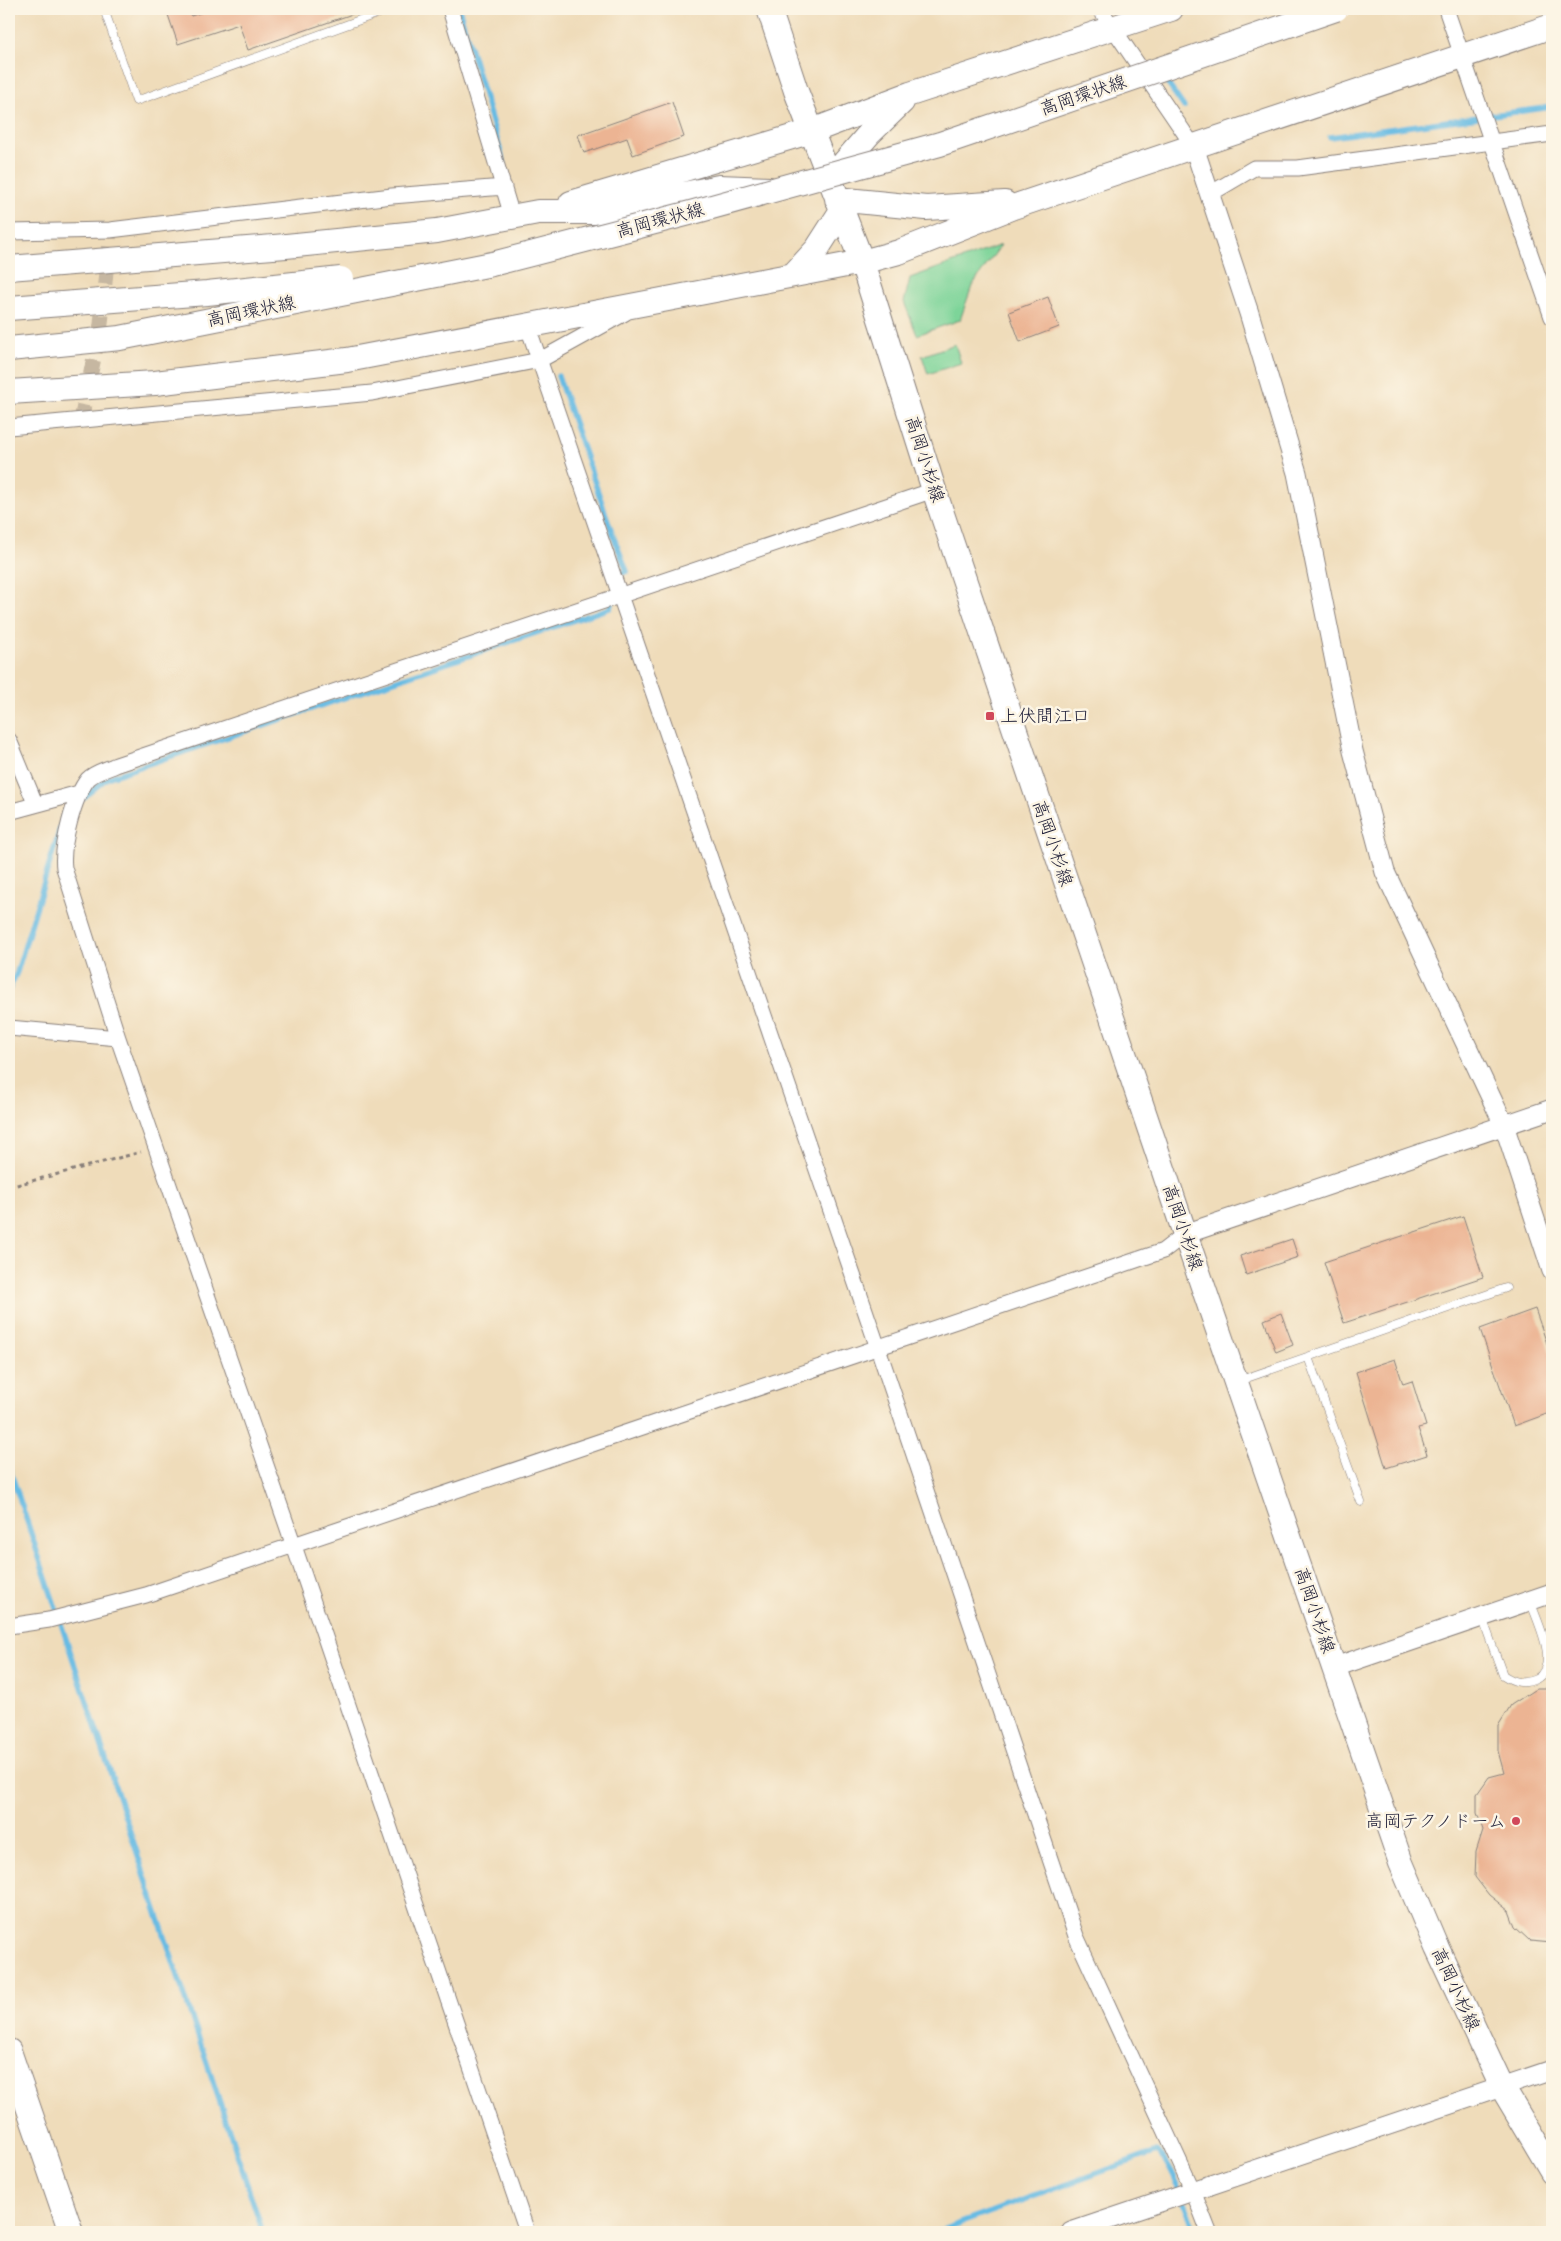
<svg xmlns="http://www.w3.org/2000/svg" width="1561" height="2241" font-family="Pangolin,'Klee One',sans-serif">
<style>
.green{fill:#7dd499;stroke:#507b6a}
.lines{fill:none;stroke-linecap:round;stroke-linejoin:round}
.stream{stroke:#67bbe3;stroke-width:5.5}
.building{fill:#ecb493}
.minor-tunnel{stroke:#c6b7a1;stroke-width:15;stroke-dasharray:15 8;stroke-linecap:butt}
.service-casing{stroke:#887f7a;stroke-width:9}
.minor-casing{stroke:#887f7a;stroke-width:17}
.tertiary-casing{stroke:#887f7a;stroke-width:21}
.primary-casing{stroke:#887f7a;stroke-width:26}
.path{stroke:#887f7a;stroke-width:3;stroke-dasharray:4 4;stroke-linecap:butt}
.service{stroke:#fff;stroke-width:8}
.minor{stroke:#fff;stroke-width:15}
.tertiary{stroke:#fff;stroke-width:19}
.primary{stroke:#fff;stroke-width:24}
.primary-bridge-casing{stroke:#887f7a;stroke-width:26;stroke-linecap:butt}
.primary-bridge{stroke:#fff;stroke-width:24}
.poi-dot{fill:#d1495b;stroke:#fcf5e5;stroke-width:2}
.labels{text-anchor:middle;stroke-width:5;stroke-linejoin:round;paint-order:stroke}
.street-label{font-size:18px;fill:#22223b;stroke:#fcf5e5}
.poi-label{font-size:18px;fill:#22223b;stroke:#fcf5e5;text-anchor:start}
</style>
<rect width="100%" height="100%" fill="#fcf5e5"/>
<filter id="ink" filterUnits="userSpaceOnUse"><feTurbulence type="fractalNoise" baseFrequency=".02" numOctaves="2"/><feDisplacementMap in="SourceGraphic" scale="10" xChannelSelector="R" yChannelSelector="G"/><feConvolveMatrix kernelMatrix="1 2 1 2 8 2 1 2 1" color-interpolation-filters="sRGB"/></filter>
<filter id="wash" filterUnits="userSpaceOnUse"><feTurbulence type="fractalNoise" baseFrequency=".0096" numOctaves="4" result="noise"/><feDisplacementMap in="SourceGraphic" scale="20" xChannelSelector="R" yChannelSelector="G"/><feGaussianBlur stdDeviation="1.12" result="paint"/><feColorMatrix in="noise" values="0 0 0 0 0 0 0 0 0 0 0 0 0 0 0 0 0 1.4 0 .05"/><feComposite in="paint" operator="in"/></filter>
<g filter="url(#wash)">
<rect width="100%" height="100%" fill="#efdcba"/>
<!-- green -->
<path class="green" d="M1001 245 972 286 960 320 917 335 904 302 910 278Z
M955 344 961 363 928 374 922 356Z"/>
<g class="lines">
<!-- stream -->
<path class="stream" d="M459 9 504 163
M1161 74 1184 107
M1330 137 1552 107
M558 376 614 538 627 571 618 575 617 578
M82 799 107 778 610 608 612 601
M9 990 17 972 64 815
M9 1467 263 2232
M936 2232 1156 2152C1173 2162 1187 2213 1195 2232"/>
</g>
<g id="blocks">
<!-- building -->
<path class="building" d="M166 9H189L191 16 212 9H361V11L248 50 239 24 178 44Z
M672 102 684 137 633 155 627 138 584 153 578 135Z
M1048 297 1059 327 1020 342 1009 312Z
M1463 1216 1483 1277 1344 1323 1324 1262Z
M1292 1239 1298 1257 1246 1275 1240 1256Z
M1535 1309 1552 1358V1412L1514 1426 1480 1329Z
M1281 1313 1293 1345 1276 1352 1264 1320Z
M1395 1359 1403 1384 1412 1381 1426 1426 1418 1428 1427 1455 1386 1468 1356 1372Z
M1537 1688H1552V1943L1530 1941 1515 1927 1509 1911 1489 1895 1475 1877 1476 1852 1483 1830 1477 1813V1794L1489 1777 1504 1773 1498 1751V1726L1511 1705Z"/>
</g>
</g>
<g filter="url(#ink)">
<use href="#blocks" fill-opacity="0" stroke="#887f7a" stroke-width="1"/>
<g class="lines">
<!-- minor-tunnel -->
<path class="minor-tunnel" d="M81 420 101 324 110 230"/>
<defs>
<path id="service" d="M104 9 136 101 390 9
M1308 1357 1361 1502
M1238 1381 1506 1288
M1482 1617 1503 1675C1514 1682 1523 1685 1536 1679 1561 1665 1537 1622 1530 1600"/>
<path id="minor" d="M450 9 512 216
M1100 9 1194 147
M1446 9 1552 317
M1210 194 1254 168H1298L1552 134
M9 232 110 230 392 196 504 187
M528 327 878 1348 1076 1936 1193 2191 1209 2232
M9 427 372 393 540 360 625 313
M9 740 35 803
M9 812 79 793
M9 1028 118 1038
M9 1626 49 1620 146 1595 1163 1251 1185 1234
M527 2232 294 1546 118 1038 64 868C61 846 74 796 88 779 94 772 108 769 116 765L934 490"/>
<path id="tertiary" d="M1194 147 1249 313 1297 473 1353 751 1385 872 1504 1125 1552 1271
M1185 1234 1552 1109
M1335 1667 1552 1593
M1071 2232 1552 2070"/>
<path id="primary" d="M769 9 796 91 862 262 934 490 1185 1234 1401 1863 1437 1948 1502 2087 1552 2171
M830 179 869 134 902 102
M837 199 926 208 1005 203
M571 203 812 131 910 94 1171 9
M9 268 286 246 437 231 538 212H595L719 187 769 189
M793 275 817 249 842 210
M9 392 155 383 347 360 862 262 899 252 1013 207 1552 26
M9 2051 71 2232"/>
</defs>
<!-- service casing -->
<use href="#service" class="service-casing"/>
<!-- minor casing -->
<use href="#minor" class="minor-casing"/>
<!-- tertiary casing -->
<use href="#tertiary" class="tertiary-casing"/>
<!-- primary casing -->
<use href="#primary" class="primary-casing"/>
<!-- path -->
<path class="path" d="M9 1187 141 1152"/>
<!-- service -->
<use href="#service" class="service"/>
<!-- minor -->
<use href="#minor" class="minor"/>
<!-- tertiary -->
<use href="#tertiary" class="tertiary"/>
<!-- primary -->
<use href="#primary" class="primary"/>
<defs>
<path id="primary-bridge" d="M9 308 207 293 341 279
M9 349 120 338 492 264 690 213 940 144 1336 9"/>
</defs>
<!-- primary-bridge casing -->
<use href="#primary-bridge" class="primary-bridge-casing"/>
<!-- primary-bridge -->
<use href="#primary-bridge" class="primary-bridge"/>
</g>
</g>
<!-- markers -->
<g class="poi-dot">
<rect x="985" y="711" width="10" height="10" rx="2.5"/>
<circle cx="1516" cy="1821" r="5"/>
</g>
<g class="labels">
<!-- street labels -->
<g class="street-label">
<text transform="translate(1083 95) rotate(-19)" y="6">高岡環状線</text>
<text transform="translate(660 220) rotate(-15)" y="6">高岡環状線</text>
<text transform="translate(251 311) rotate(-12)" y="6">高岡環状線</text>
<text transform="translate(925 459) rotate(72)" y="6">高岡小杉線</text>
<text transform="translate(1053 843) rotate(71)" y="6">高岡小杉線</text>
<text transform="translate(1183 1227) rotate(71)" y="6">高岡小杉線</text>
<text transform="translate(1315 1610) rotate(71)" y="6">高岡小杉線</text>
<text transform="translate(1456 1989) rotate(65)" y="6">高岡小杉線</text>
</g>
<!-- poi labels -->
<g class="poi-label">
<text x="1000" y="722">上伏間江口</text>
<text x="1506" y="1827" text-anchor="end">高岡テクノドーム</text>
</g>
</g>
<!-- margin -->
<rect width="1561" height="2241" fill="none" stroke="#fcf5e5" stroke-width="30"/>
</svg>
